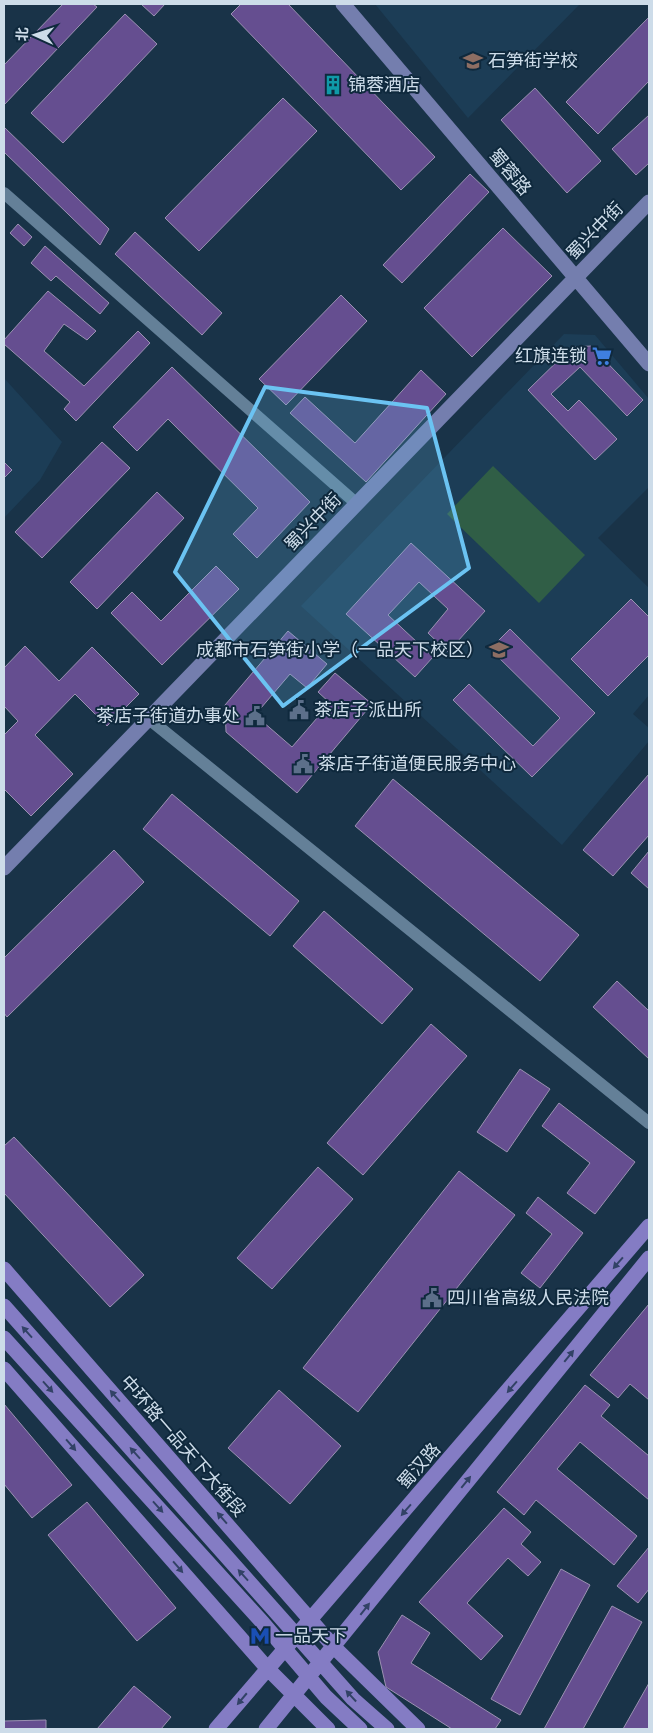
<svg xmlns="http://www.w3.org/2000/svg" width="653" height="1733" font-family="Barlow,'Noto Sans SC',sans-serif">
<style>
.built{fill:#1c3d56}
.green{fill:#305e46}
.building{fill:#654e90;stroke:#9b91b2}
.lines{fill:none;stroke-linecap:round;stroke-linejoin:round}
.street{stroke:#648098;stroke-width:12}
.secondary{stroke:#747eae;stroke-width:15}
.primary{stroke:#847cc4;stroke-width:15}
.oneway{fill:#324266}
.marked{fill:#6bc3f2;fill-opacity:0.2;stroke:#6bc3f2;stroke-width:4;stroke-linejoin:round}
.labels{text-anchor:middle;stroke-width:4;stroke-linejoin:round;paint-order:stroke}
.poi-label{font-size:18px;fill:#cddce9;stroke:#0f293d;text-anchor:start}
.street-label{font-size:18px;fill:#cddce9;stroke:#0f293d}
</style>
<rect width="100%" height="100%" fill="#193348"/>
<!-- built -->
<path class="built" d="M375 4H580L468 118Z
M564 334 595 335 649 399V487L598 538 649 588V695L633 714 649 728V741L562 845 301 606Z
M4 378 62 442 40 480 4 518Z"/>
<!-- green -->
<path class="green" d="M493 466 585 555 539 603 447 514Z"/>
<!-- building -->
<path class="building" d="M63 4H93L97 7 4 105V65Z
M141 4H165L154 16Z
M241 4H288L435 157 401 190 231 14Z
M125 14 157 44 63 143 31 113Z
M649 17V81L598 134 566 102Z
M535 88 601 161 567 193 501 120Z
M283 98 317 131 199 251 165 218Z
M649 115V163L636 175 612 149Z
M4 127 109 229 100 245 4 152Z
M470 174 489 192 402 283 383 265Z
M18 224 32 237 24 246 10 233Z
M503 228 552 276 472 357 424 308Z
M135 232 222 313 202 335 115 254Z
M45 246 109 303 100 314 56 276 51 281 31 263Z
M48 291 96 331 87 340 64 324 44 351 84 386 138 331 150 343 76 421 64 409 70 402 4 344V340Z
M341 295 367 321 286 405 259 379Z
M591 346 643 400 627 416 580 367 551 394 568 411 579 400 617 439 595 460 528 390 572 347Z
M172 367 310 502 257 558 233 534 258 508 168 419 137 451 113 427Z
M421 370 446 394 366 482 290 413 305 397 355 443Z
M102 442 130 468 42 558 15 532Z
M4 462 12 470 4 478Z
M157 492 184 518 97 609 70 582Z
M411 543 485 611 448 652 428 633 448 609 419 582 388 615 433 657 415 677 346 614Z
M216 566 239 589 162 665 111 613 132 592 161 621Z
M631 599 649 617V655L608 696 571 659Z
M510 629 595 713 532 777 453 700 469 684 533 746 560 718 490 649Z
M288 631 327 664 307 688 290 674 255 715 292 747 330 703 318 692 335 673 372 704 297 793 226 732 225 705Z
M25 646 59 681 92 647 139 694 107 726 75 694 35 735 73 774 31 816 4 789V735L18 721 4 706V668Z
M649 774V835L613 876 583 850Z
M393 779 579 935 540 981 355 826Z
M172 794 299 901 270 936 143 829Z
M114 850 144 882 7 1017 4 1013V958Z
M649 851V889L631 873Z
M324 911 413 989 382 1024 293 946Z
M617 981 649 1011V1059L593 1007Z
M431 1024 467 1056 363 1175 327 1143Z
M520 1069 550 1089 507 1152 477 1132Z
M559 1103 635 1162 595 1214 567 1193 590 1163 542 1126Z
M14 1137 144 1275 110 1307 4 1193V1146Z
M318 1167 353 1199 272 1289 237 1258Z
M459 1171 515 1215 358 1412 303 1368Z
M538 1197 583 1233 540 1288 521 1273 552 1234 526 1213Z
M649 1304V1400L630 1384 618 1398 590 1375Z
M585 1385 610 1405 601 1416 649 1456V1500L580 1442 557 1469 637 1536 614 1565 536 1500 524 1515 497 1492Z
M279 1390 341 1446 290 1504 228 1448Z
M4 1404 72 1485 32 1518 4 1484Z
M87 1502 176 1608 137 1641 48 1535Z
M504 1508 531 1532 521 1544 541 1562 528 1576 508 1558 467 1603 503 1636 481 1660 419 1602Z
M649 1547V1589L638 1603 617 1586Z
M561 1569 590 1585 520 1715 491 1699Z
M612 1606 642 1622 583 1729H544Z
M402 1615 430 1633 411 1663 501 1720 495 1729H452L386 1687 378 1652Z
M649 1683V1729H623Z
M134 1686 171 1717 161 1729H97Z
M46 1720V1729H4V1721Z"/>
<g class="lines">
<!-- street -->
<path class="street" d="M4 193 357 504
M149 719 649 1123"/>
<!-- secondary -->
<path class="secondary" d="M343 4 649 364
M4 868 649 202"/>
<!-- primary -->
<path class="primary" d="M4 1269 334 1647 418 1729
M4 1306 353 1699 387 1729
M4 1338 263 1623 326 1697 360 1729
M4 1369 267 1668 328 1729
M216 1729 649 1226
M266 1729 649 1258"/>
</g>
<!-- one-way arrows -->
<defs><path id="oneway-solid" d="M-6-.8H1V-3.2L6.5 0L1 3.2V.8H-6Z" transform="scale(1.25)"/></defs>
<g class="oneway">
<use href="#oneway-solid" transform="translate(618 1263) rotate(131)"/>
<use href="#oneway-solid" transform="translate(27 1332) rotate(-132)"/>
<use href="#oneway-solid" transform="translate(569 1356) rotate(-51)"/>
<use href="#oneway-solid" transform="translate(48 1387) rotate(48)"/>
<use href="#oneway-solid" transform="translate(512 1387) rotate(131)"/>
<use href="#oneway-solid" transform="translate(115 1396) rotate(-131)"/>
<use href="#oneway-solid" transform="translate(71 1445) rotate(49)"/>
<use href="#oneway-solid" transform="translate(135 1453) rotate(-132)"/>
<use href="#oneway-solid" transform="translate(466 1482) rotate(-51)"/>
<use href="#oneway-solid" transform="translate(158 1507) rotate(48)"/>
<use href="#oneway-solid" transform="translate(406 1510) rotate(131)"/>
<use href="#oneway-solid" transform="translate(222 1518) rotate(-131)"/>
<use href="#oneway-solid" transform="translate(178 1567) rotate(49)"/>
<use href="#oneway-solid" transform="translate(243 1575) rotate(-132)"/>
<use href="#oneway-solid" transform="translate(365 1609) rotate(-52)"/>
<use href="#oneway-solid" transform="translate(351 1696) rotate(-133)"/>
<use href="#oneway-solid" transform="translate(242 1699) rotate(130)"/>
</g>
<!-- marked area -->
<path class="marked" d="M265 387 427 408 469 568 283 706 175 572Z"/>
<!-- icons -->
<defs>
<symbol id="school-bare" viewBox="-9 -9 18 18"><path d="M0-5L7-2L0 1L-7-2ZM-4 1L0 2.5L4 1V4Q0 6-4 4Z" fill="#8d6e63" stroke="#0f293d" stroke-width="2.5" paint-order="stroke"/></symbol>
<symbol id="building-bare" viewBox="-9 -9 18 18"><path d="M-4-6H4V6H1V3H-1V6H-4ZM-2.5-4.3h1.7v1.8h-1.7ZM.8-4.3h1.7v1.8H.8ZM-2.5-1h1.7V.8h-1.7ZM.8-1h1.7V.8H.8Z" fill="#0f9aa8" stroke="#0f293d" stroke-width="2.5" paint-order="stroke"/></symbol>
<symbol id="supermarket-bare" viewBox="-9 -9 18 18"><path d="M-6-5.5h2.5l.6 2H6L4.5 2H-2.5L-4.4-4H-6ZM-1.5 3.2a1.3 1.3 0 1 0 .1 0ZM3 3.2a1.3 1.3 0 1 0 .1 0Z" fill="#3f7fe0" stroke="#0f293d" stroke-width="2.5" paint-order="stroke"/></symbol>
<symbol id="civic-bare" viewBox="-9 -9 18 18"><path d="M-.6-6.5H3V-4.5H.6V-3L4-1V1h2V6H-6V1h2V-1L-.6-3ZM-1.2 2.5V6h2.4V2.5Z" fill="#5c6f8a" stroke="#0f293d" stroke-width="2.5" paint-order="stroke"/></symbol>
<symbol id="metro-bare" viewBox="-9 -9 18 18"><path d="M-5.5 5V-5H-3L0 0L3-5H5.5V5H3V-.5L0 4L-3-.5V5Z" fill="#1a4fb4" stroke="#0f293d" stroke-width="2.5" paint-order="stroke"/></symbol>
</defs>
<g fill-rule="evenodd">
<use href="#school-bare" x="459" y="47" width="28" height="28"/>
<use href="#building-bare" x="319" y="71" width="28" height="28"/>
<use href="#supermarket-bare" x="588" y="342" width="28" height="28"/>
<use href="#school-bare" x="485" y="636" width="28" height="28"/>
<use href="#civic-bare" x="285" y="696" width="28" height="28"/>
<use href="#civic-bare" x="241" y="702" width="28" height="28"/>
<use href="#civic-bare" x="289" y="750" width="28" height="28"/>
<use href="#civic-bare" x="418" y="1284" width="28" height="28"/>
<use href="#metro-bare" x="246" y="1622" width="28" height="28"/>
</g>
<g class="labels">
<!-- poi labels -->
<g class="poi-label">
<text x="488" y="67">石笋街学校</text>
<text x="348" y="91">锦蓉酒店</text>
<text x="587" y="362" text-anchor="end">红旗连锁</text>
<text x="484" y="656" text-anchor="end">成都市石笋街小学（一品天下校区）</text>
<text x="314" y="716">茶店子派出所</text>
<text x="240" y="722" text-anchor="end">茶店子街道办事处</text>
<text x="318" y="770">茶店子街道便民服务中心</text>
<text x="447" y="1304">四川省高级人民法院</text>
<text x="275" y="1642">一品天下</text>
</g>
<!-- street labels -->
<g class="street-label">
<text transform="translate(510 172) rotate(50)" y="6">蜀蓉路</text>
<text transform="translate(595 231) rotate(-46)" y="6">蜀兴中街</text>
<text transform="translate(313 522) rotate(-46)" y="6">蜀兴中街</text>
<text transform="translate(183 1446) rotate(49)" y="6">中环路一品天下大街段</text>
<text transform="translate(419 1466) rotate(-49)" y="6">蜀汉路</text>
</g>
</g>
<!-- border -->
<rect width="653" height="1733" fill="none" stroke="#cddce9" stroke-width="10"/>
<!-- north arrow -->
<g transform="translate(35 35) rotate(273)" stroke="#0f293d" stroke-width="4" paint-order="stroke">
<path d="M0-4L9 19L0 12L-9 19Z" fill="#cddce9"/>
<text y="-8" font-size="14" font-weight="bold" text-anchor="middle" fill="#cddce9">北</text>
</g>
</svg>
